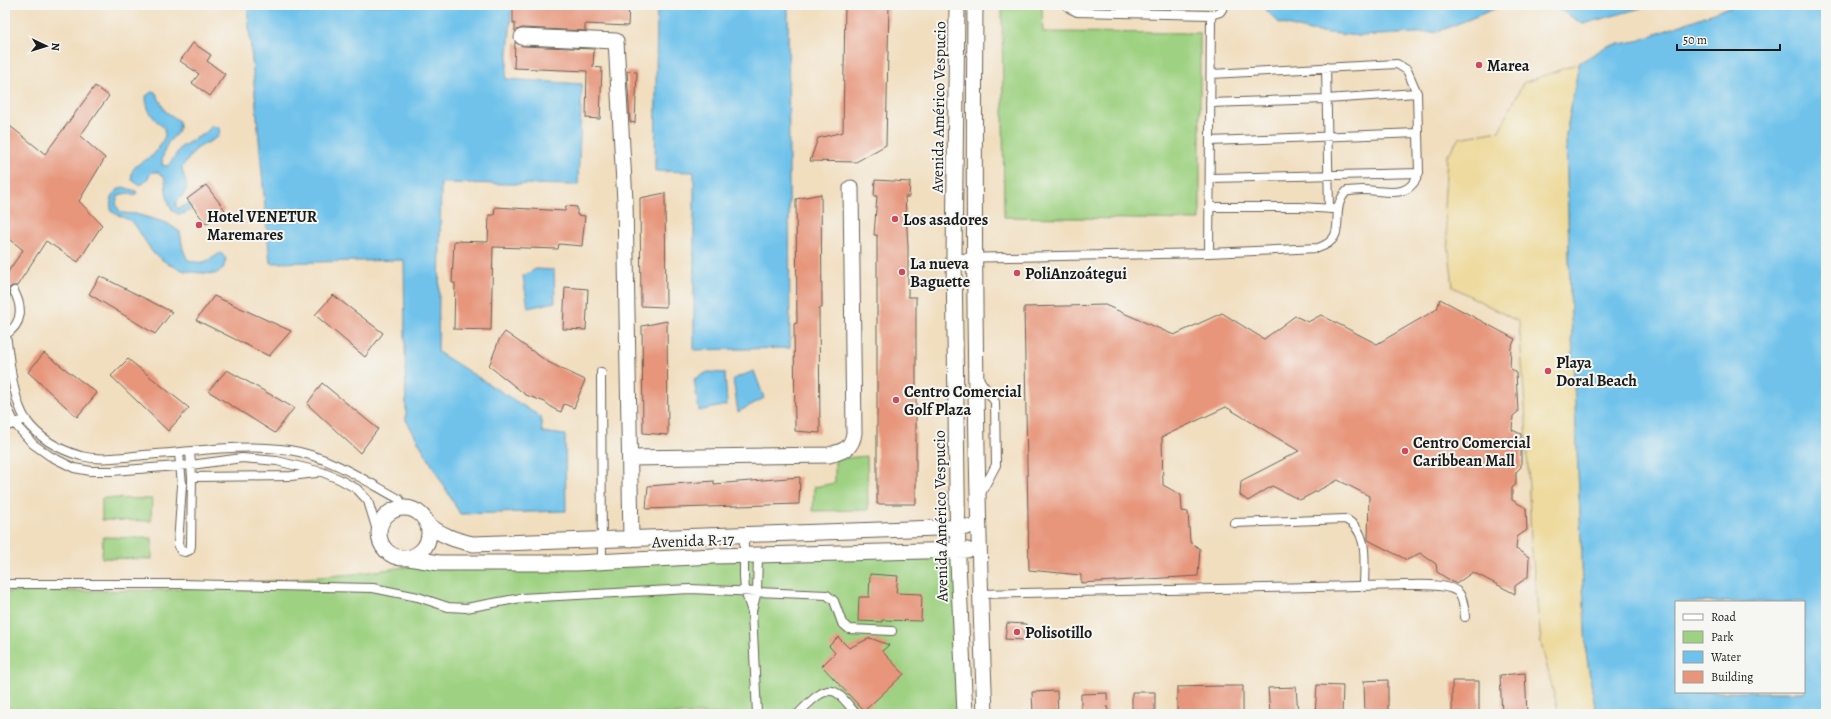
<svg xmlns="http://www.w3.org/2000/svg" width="1831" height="719" font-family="Alegreya,serif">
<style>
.green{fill:#9ed181;stroke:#5d764e}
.sand{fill:#eeda9e;stroke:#857b5d}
.water{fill:#6fc2eb;stroke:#466f84;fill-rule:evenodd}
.building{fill:#e7967c}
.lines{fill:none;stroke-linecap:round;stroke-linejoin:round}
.lane-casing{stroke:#676055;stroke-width:10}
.street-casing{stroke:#676055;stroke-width:17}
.lane{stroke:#fff;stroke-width:8}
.street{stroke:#fff;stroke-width:15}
.poi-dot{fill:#d1495b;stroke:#f6f6f2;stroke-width:1.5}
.labels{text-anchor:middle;stroke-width:4;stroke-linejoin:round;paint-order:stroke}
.poi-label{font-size:16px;font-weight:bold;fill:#1c1c1c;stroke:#f6f6f2;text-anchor:start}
.street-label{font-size:16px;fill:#1c1c1c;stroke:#f6f6f2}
</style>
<rect width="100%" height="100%" fill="#f6f6f2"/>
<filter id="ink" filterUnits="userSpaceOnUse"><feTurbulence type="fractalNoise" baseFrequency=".025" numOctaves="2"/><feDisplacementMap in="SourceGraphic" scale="8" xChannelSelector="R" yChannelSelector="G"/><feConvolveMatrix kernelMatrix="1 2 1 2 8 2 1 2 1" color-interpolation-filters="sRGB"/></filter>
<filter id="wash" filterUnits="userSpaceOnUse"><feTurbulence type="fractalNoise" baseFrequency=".012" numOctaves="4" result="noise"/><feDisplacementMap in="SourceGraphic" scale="16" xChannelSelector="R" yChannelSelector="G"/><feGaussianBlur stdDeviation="0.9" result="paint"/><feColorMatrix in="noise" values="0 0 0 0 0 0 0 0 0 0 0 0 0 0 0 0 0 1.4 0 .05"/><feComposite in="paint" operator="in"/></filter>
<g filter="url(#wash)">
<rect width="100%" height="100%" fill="#f1debf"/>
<!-- green -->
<path class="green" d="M1002 5H1042L1043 32 1200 33V220L1004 217Z
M867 456 868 510 813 511 814 487 835 483V459Z
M102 498 152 499 151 521 102 520Z
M103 537 152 538V559L102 558Z
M958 550 965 714H5V592L164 590 353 574 413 566Z"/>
<!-- sand -->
<path class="sand" d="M1579 63 1566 135 1570 291 1586 652 1596 714H1559L1541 643 1531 542 1526 421 1519 322 1453 287 1444 207 1447 156 1459 138 1499 131 1523 83Z"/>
<!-- water -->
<path class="water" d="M247 5H512L506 79 582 84 578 185 441 183 438 352 541 417 542 432 565 435 566 511 460 514 406 420 404 260 270 263Z
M657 5H788L790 348 694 350V172L655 171Z
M1264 5H1513L1497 8 1437 32 1359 36 1310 31 1279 23 1265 9Z
M1552 5H1652L1583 24Z
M1735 5H1826V714H1596L1586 652 1570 291 1566 135 1579 63 1607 46 1637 41ZM1676 602H1804V692H1676Z
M153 91 156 93 165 111 179 121C181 133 174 135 168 143 164 150 162 158 162 165L168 166 181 147 205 133 212 126 218 127 220 130 218 137 196 149 182 167C182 175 188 181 186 189 184 198 174 199 176 208H179L189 204 191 205 189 211C168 224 166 192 165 179L158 172H152C147 177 148 183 139 185L132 180C129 164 144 163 153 155 158 150 162 142 165 136L164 128C153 118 146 111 146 96Z
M123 187 136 191 137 193 135 196 127 193 119 195C115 202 115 207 122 213L136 214 167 223 180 232 183 249 187 259C201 266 209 261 220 253L222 254 226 259 223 269 215 274 202 273 185 271 168 264 153 253 133 222 112 212C108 202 113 190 123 187Z
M536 269 554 270 555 302 528 308 523 276Z
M754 371 764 398 738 412 733 379Z
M708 372 725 373 727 405 699 411 694 379Z"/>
<g id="blocks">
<!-- building -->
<path class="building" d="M513 5H629L628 26 585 24V31L522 28 515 31V23H513Z
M845 5H889L886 145 856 162 810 161 818 138 843 132Z
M515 42 522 46 594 49 593 67 602 68 600 119 586 118 587 71 514 68Z
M193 43 211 55 207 61 225 74 210 96 192 83 199 74 180 61Z
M627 71 637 72 635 123 630 122Z
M95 86 109 96 80 136 105 158 79 201 102 225 78 262 46 241 17 286H12L9 288 10 296 5 305V276L23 250 5 235V122L45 154Z
M875 180 910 182 909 197H905L908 246V297H916V504H877V235H874L877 196H874Z
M206 185 225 210 206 224 187 199Z
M665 193 666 307 641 306 640 198Z
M821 194 822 308H819L820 433 795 431 794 324 797 323 796 199Z
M566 206 577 207V215L585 216 582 246 559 244 558 249 493 247 491 330 454 329 455 283H452L454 241 488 242 489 215H494L495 207 565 211Z
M100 276 172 312 155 334 89 294Z
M565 287 588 289 586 330 563 329Z
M333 295 383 333 365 357 315 315Z
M214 296 291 331 269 356 196 320Z
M1440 299 1515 339 1511 348 1510 368 1516 372 1518 412 1513 416 1512 430 1521 434V467L1516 472V484L1512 488V500L1526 508 1527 530 1517 537 1516 549 1529 557 1528 577 1515 586V594L1473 572 1456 584 1437 572 1436 564 1420 553 1407 560 1368 540 1369 496 1338 480 1300 500 1272 486 1248 501 1240 495 1241 481 1299 451 1226 407 1162 437 1163 485 1181 495 1182 511 1188 512 1190 542 1200 549 1198 576 1081 583V575L1029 570 1024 307 1105 305 1174 335 1222 313 1264 339 1295 316 1308 322 1321 315 1377 344 1437 309Z
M667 321 668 435 643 433 642 326Z
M505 332 548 362 585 380 574 408 564 404 561 412 554 409 545 402 526 395 489 366 499 340Z
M44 353 97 393 77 417 28 372Z
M128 359 189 408 168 431 111 376Z
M227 370 294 408 275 433 208 391Z
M322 383 378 429 360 453 307 404Z
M800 477 799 504 646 509 648 486 714 481V484Z
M870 574 898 576 896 593 922 594 921 621 882 620V622L858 621 859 597H869Z
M1007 623 1026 624 1024 640 1005 639Z
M838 637 849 648 870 638 889 645 882 651 904 674 864 711 822 666 835 653 829 646Z
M1525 673 1527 714H1502L1500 675Z
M1388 680V714H1365L1364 681Z
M1452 681H1479V714H1452Z
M1317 685 1343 686 1342 714H1315Z
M1219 686H1243V714H1177V687Z
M1296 687 1298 714H1270L1268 688Z
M1057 691 1058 714H1033L1032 692Z
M1132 692H1155V714H1132Z
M1107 693 1108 714H1081V694Z"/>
</g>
</g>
<g filter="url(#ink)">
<use href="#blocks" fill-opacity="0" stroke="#676055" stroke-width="1"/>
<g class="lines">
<defs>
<path id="lane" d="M1066 5 1069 8 1077 12 1211 15 1220 12 1225 5
M1326 67 1329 209
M1210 103 1326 99 1417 93
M1210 141 1418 133
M1210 178 1419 173
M1209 207H1300L1334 209
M1209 253 1211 15
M954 258 1209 253 1318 248C1352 237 1326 212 1347 191 1352 191 1357 190 1362 190 1386 190 1408 201 1419 173L1417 93 1407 70 1397 64 1211 74
M5 335C23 324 23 308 14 291
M6 335C10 361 12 398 26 420 39 438 60 450 81 456 101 461 124 457 144 455 192 452 242 443 289 450 329 456 364 480 399 499L405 508
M601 372 602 562
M977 376 995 402 996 465 980 495
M5 400 7 407 15 424 33 444 50 456 74 468 91 471H112L191 465 242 458 277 461 322 472 339 479 357 489 368 501 379 537
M5 427 26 419
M179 453 182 485 178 544 181 551 185 552 190 550 191 546 192 477 190 452
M192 477 291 476 316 473
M1234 523 1345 519C1370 531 1364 562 1364 587
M744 535V576L745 591 752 612 757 714
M5 584H181L373 588 418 597 448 607 466 608 521 598 690 589 827 595 834 601 842 623 849 629 892 631
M980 594 1406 585C1419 585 1450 583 1459 593 1464 599 1464 609 1465 617
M752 611 757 591 758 556
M798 714C806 706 824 684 837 693 844 698 850 707 856 714"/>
<path id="street" d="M957 5 954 258 958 562 965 714
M975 5C973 242 975 478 985 714
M522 37 616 41 625 201 631 539
M630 458 829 455C843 451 852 449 854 433L851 188
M379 533a25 25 0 1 1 50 0a25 25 0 1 1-50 0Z
M428 525C443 536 455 540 473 544L967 527
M409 558 439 563H576L713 556 967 550"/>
</defs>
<!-- lane casing -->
<use href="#lane" class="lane-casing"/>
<!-- street casing -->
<use href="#street" class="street-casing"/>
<!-- lane -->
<use href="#lane" class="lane"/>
<!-- street -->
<use href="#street" class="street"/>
</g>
</g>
<!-- markers -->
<g class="poi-dot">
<circle cx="1479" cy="65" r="4"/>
<circle cx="895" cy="219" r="4"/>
<circle cx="199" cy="225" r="4"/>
<circle cx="902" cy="272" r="4"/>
<circle cx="1017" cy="273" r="4"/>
<circle cx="1548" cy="371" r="4"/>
<circle cx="896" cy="400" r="4"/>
<circle cx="1405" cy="451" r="4"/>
<circle cx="1017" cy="632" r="4"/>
</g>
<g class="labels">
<!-- poi labels -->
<g class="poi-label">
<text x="1487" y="71">Marea</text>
<text x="207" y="222">Hotel VENETUR<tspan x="207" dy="18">Maremares</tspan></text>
<text x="903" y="225">Los asadores</text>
<text x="910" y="269">La nueva<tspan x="910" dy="18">Baguette</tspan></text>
<text x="1025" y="279">PoliAnzoátegui</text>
<text x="1556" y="368">Playa<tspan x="1556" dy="18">Doral Beach</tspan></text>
<text x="904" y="397">Centro Comercial<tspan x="904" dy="18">Golf Plaza</tspan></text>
<text x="1413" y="448">Centro Comercial<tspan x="1413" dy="18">Caribbean Mall</tspan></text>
<text x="1025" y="638">Polisotillo</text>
</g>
<!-- street labels -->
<g class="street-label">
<text transform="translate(938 107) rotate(-89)" y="6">Avenida Américo Vespucio</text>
<text transform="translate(940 516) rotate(-91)" y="6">Avenida Américo Vespucio</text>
<text transform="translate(693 540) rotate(-2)" y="6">Avenida R-17</text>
</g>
</g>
<!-- margin -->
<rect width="1831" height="719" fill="none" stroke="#f6f6f2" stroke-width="20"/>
<!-- legend -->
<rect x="1675" y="601" width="130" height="92" fill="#f6f6f2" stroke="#9f9f9c"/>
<rect x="1683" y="614" width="20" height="6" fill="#ffffff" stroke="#9f9f9c"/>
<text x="1711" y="621" font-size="12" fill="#1c1c1c">Road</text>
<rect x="1683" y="631" width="20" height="12" fill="#9ed181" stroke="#9f9f9c"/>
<text x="1711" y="641" font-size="12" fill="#1c1c1c">Park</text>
<rect x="1683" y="651" width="20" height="12" fill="#6fc2eb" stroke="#9f9f9c"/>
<text x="1711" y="661" font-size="12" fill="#1c1c1c">Water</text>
<rect x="1683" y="671" width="20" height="12" fill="#e7967c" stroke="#9f9f9c"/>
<text x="1711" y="681" font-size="12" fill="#1c1c1c">Building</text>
<!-- north arrow -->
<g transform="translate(46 46) rotate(94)" stroke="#f6f6f2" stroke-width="3" paint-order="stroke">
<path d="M0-3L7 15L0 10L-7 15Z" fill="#1c1c1c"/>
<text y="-6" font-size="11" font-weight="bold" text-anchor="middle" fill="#1c1c1c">N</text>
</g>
<!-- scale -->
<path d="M1677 44v6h103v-6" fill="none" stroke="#1c1c1c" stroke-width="2"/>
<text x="1683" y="44" font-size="12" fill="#1c1c1c" stroke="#f6f6f2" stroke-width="3" paint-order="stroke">50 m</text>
</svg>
